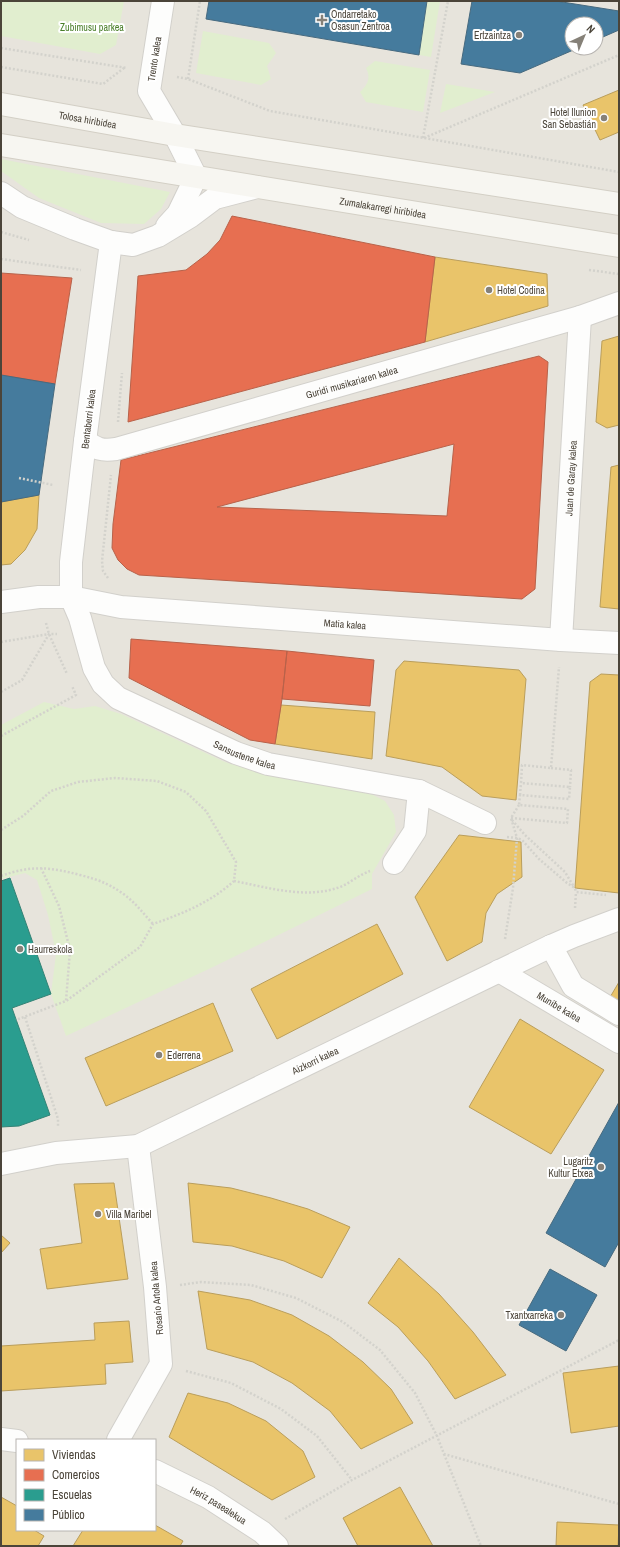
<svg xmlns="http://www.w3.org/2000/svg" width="620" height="1547" font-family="'Archivo Narrow',sans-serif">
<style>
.residential{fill:#e7e4dc;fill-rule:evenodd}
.green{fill:#e1eecf}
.homes{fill:#e9c46a;stroke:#ba9e5b}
.shops{fill:#e76f51;stroke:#b8624a;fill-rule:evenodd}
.schools{fill:#2a9d8f;stroke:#348275}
.public{fill:#457b9d;stroke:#476a7f}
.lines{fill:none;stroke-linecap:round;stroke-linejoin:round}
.minor-casing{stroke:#d2d0cb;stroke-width:24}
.secondary-casing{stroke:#d3cfc5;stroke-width:24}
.path{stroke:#d3d2cc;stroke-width:2.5;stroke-dasharray:2 2;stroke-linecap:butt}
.minor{stroke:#fdfdfc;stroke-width:22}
.secondary{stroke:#f7f6f1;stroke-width:22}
.poi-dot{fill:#868178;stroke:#fff;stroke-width:1.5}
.labels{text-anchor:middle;stroke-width:4;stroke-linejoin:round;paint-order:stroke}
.poi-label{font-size:10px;fill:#4b4439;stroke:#fff;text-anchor:start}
.park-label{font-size:10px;fill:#4a7f2a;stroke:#fff}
.street-label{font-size:10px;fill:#4b4439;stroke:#fff}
</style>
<rect width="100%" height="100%" fill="#f4f2ee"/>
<!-- residential -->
<path class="residential" d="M1 1H619V1546H1ZM572 24H596V48H572ZM17 1440H155V1530H17Z"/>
<!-- green -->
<path class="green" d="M1 1H124L116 45 100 54 1 36Z
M427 1H440L431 57 419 55Z
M203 31 269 43 276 53 267 66 271 79 261 85 196 73Z
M375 61 430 70 423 112 366 102 360 92C368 84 371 78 366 68Z
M446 84 495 92 440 113Z
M1 159 170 192 161 209 144 224 101 223 39 198 1 171Z
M44 702 74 709 95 706 121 714 225 762 260 773 367 792 385 801 394 815 396 832 372 874V889L213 967 66 1036 51 994 56 954 48 915 37 880 25 873 1 879V725Z"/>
<!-- homes -->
<path class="homes" d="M619 90V132L600 140 583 105Z
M435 257 547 274 548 306 425 342Z
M619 336V425L607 428 596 422 602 341Z
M619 465V609L600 607 611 467Z
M39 495 37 529 25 550 11 564 1 565V502Z
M404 661 519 670 526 679 516 800 482 796 442 767 386 756 396 670Z
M601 674 619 675V893L575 888 590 682Z
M281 705 375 712 372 759 275 744Z
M459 835 521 842 522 877 497 894 486 913 482 942 447 961 415 897Z
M377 924 403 974 277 1039 251 989Z
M619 982V1004L609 999Z
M213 1003 233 1051 106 1106 85 1058Z
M520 1019 604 1070 551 1154 469 1107Z
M114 1183 128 1279 47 1289 40 1249 82 1243 74 1184Z
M188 1183 231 1188 271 1198 308 1209 350 1227 322 1278 284 1261 232 1246 193 1242Z
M1 1235 10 1243 1 1253Z
M399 1258 439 1294 473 1332 506 1375 455 1399 428 1361 398 1327 368 1303Z
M198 1291 250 1300 292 1315 329 1336 363 1362 391 1389 413 1423 361 1449 330 1411 292 1383 253 1362 207 1349Z
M129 1321 133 1362 105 1364 106 1384 1 1391V1346L95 1340 94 1323Z
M619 1366V1426L571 1433 563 1373Z
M188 1393 228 1403 266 1421 303 1451 315 1477 272 1500 169 1437Z
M400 1487 433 1546H358L343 1518Z
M1 1497 17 1506V1530H34L44 1536 38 1546H1Z
M557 1522 619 1525 618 1546H556Z
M155 1525 183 1541 180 1546H73L83 1530H155Z"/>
<!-- shops -->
<path class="shops" d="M232 216 435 257 425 342 128 422 138 276 186 270 207 254 220 240Z
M1 273 72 278 55 384 1 375Z
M539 356 548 362 535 589 522 599 139 575 127 569 118 560 112 548 113 524 121 460ZM454 444 447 516 217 507Z
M131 639 287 651 282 699 275 744 250 740 129 678Z
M287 651 374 660 370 706 282 699Z"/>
<!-- schools -->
<path class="schools" d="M10 878 51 994 12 1008 50 1115 19 1126 1 1127V881Z"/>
<!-- public -->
<path class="public" d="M209 1H427L419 55 206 19Z
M472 1H556L619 11V30L596 40V24H572V48H578L520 73 461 64Z
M1 375 55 384 39 495 1 502Z
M619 1102V1242L605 1267 546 1233Z
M550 1269 597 1295 566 1351 519 1325Z"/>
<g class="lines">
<defs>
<g id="minor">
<path d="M163 1 149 91 175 135 196 177 178 214 167 226"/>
<path d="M1 193 22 207 75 229 111 242 133 245 158 236 191 216 215 198 257 187"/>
<path id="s1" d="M111 242 85 441 71 562V597L80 618 94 668 103 684 118 698 236 753 268 764 419 791 485 823"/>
<path id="s2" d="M85 441C97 449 101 451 116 449L580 317 619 303"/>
<path id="s3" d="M1 602 39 597H71L121 607 561 640 619 643"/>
<path id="s4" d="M561 640 580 317"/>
<path d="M394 863 415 831 419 791"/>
<path d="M551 946 573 986 619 1014"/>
<path id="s5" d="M499 971 619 1042"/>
<path id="s6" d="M1 1164 56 1153 138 1146 551 946 574 936 619 919"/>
<path d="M1 1439 17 1441"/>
<path d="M118 1440 161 1364 155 1287 138 1146"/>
<path id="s7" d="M155 1471 208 1497 262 1532 277 1546"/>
</g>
<g id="secondary">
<path id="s8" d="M1 104 175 135 619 204"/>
<path id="s9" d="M1 145 619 246"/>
</g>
</defs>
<!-- minor casing -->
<use href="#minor" class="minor-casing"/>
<!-- secondary casing -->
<use href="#secondary" class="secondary-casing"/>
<!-- path -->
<path class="path" d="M1 48 127 68
M1 67 103 84 124 68
M177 77 188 79 270 111 619 172
M188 79 200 1
M423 138 448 1
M424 138 619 55
M1 232 29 240
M1 259 81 270
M589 270 619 274
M118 422 122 373
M19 478 53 485
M108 578 103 571 102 561 111 475
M46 623 49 634 67 674
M1 642 49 634
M1 692 22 680 49 634H57
M1 736 76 695 72 686
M551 768 571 770 570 787
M520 795 521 783
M511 818 567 823 568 809 519 805 520 795 569 799 570 787 521 783 522 765 551 768 559 667
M512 820 525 835 565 872 574 887
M1 830 23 816 51 791 78 782 115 778 157 781 186 792 206 811 236 862 234 881C211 902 182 914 153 924L140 947 66 1001 16 1020
M507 837 517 838 522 840 539 859 567 883 575 888 576 892 606 895
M41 868 59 906 70 950 66 1001
M1 876C31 865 50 867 80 875 96 879 108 883 122 893 134 901 143 913 153 924
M234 881C266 887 304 899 337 888 348 885 358 875 370 871
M575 908 576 892
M505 939 513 888 517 838 511 818 519 805
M25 1017 58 1119V1127
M180 1285 201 1282 251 1285 296 1298 343 1322 380 1350 415 1393 437 1436 444 1454 619 1504
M186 1371 231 1383 281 1409 317 1436 352 1480
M444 1454 481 1546
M285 1519 352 1480 619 1340"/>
<!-- minor -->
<use href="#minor" class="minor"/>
<!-- secondary -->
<use href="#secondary" class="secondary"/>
</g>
<!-- markers -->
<g class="poi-dot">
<path d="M320 14h4v4h4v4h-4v4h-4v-4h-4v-4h4z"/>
<circle cx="519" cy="35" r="4"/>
<circle cx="604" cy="118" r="4"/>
<circle cx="489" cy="290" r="4"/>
<circle cx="20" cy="949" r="4"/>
<circle cx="159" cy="1055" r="4"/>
<circle cx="601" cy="1167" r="4"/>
<circle cx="98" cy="1214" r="4"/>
<circle cx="561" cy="1315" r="4"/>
</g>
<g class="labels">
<!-- poi labels -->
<g class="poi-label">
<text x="331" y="18">Ondarretako<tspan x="331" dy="12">Osasun Zentroa</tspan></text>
<text x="511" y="39" text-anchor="end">Ertzaintza</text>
<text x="596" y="116" text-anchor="end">Hotel Ilunion<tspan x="596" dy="12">San Sebastián</tspan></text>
<text x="497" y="294">Hotel Codina</text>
<text x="28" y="953">Haurreskola</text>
<text x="167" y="1059">Ederrena</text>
<text x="593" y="1165" text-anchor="end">Lugaritz<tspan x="593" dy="12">Kultur Etxea</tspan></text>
<text x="106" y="1218">Villa Maribel</text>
<text x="553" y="1319" text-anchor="end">Txantxarreka</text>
</g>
<!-- park labels -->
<g class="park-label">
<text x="92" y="31">Zubimusu parkea</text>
</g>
<!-- street labels -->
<g class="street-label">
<text transform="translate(154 59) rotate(-81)" y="4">Trento kalea</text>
<text dy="4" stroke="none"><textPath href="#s8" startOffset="88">Tolosa hiribidea</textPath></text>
<text dy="4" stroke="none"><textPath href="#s9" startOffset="387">Zumalakarregi hiribidea</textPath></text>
<text dy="4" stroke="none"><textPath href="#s2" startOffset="278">Guridi musikariaren kalea</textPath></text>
<text transform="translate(88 419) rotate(-83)" y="4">Bentaberri kalea</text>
<text dy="4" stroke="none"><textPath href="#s4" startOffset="162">Juan de Garay kalea</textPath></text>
<text dy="4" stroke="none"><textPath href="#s3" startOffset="346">Matia kalea</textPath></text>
<text dy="4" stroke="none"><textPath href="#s1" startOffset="610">Sansustene kalea</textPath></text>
<text dy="4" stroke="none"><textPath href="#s5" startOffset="70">Munibe kalea</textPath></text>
<text dy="4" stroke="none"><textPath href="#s6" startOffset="335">Aizkorri kalea</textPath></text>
<text transform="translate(156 1298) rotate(-95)" y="4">Rosario Artola kalea</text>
<text dy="4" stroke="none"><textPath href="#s7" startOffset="72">Heriz pasealekua</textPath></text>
</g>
</g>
<!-- border -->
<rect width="620" height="1547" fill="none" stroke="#4b4439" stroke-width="4"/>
<!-- legend -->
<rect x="16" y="1439" width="140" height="92" fill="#ffffff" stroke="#b7b4b0"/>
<rect x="24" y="1449" width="20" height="12" fill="#e9c46a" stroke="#b7b4b0"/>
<text x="52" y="1459" font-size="12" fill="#4b4439">Viviendas</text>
<rect x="24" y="1469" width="20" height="12" fill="#e76f51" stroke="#b7b4b0"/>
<text x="52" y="1479" font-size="12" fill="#4b4439">Comercios</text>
<rect x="24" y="1489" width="20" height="12" fill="#2a9d8f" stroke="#b7b4b0"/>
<text x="52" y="1499" font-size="12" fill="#4b4439">Escuelas</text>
<rect x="24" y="1509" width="20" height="12" fill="#457b9d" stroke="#b7b4b0"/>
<text x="52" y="1519" font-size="12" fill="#4b4439">Público</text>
<!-- north arrow -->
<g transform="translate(584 36) rotate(44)"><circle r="19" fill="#ffffff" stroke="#b7b4b0"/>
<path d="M0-3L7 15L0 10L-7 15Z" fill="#868178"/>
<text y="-6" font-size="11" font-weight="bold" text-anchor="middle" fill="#4b4439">N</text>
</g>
</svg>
